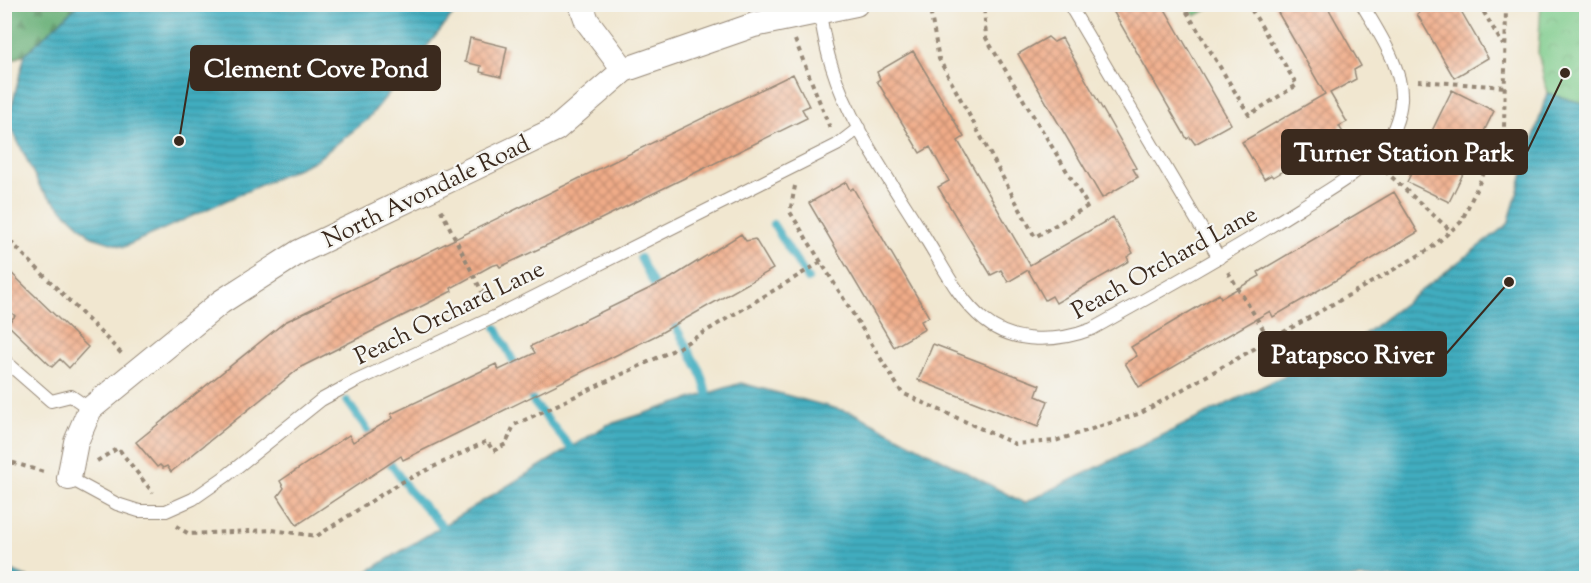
<svg xmlns="http://www.w3.org/2000/svg" width="1591" height="583" font-family="'Sorts Mill Goudy',serif">
<style>
.forest{fill:url(#forest-firs);stroke:#506c4a;stroke-width:1.5}
.park{fill:url(#park-crowns);stroke:#5c7a54;stroke-width:1.5}
.water{fill:url(#water-rules);stroke:#3e6c6f;stroke-width:1.5}
.lines{fill:none;stroke-linecap:round;stroke-linejoin:round}
.stream{stroke:#41adc0;stroke-width:8}
.building{fill:url(#building-cross-hatch)}
.lane-casing{stroke:#968877;stroke-width:14}
.street-casing{stroke:#968877;stroke-width:26}
.path{stroke:#968877;stroke-width:4;stroke-dasharray:4.5 4.5;stroke-linecap:butt}
.lane{stroke:#fff;stroke-width:12}
.street{stroke:#fff;stroke-width:24}
.labels{text-anchor:middle;stroke-width:4.5;stroke-linejoin:round;paint-order:stroke}
.street-label{font-size:24px;fill:#3b2a1e;stroke:#f6f6f2}
.leader{fill:none;stroke:#3b2a1e;stroke-width:2}
.callout-dot{fill:#3b2a1e;stroke:#f6f6f2;stroke-width:2}
.callout{fill:#3b2a1e;stroke:#3b2a1e;stroke-width:2}
.callout-label{font-size:26px;text-anchor:middle;font-weight:bold;fill:#fff}
</style>
<defs>
<pattern id="forest-firs" width="22" height="20" patternUnits="userSpaceOnUse" patternTransform="scale(1.5)"><rect width="22" height="20" fill="#66af76"/><path d="M5 1l3.5 6h-7zM16 11l3.5 6h-7z" fill="#558f60"/></pattern>
<pattern id="park-crowns" width="20" height="18" patternUnits="userSpaceOnUse" patternTransform="scale(1.5)"><rect width="20" height="18" fill="#7dcb8a"/><path d="M2 6a3 3 0 1 1 6 0M12 15a3 3 0 1 1 6 0" fill="none" stroke="#6dae77"/></pattern>
<pattern id="water-rules" width="6" height="5" patternUnits="userSpaceOnUse" patternTransform="scale(1.5)"><rect width="6" height="5" fill="#41adc0"/><path d="M0 2.5h6" fill="none" stroke="#388d9b"/></pattern>
<pattern id="building-cross-hatch" width="8" height="8" patternUnits="userSpaceOnUse" patternTransform="scale(1.5)"><rect width="8" height="8" fill="#f0ac88"/><path d="M0 0l8 8M0 8l8-8" fill="none" stroke="#c48c6f"/></pattern>
</defs>
<rect width="100%" height="100%" fill="#f6f6f2"/>
<filter id="ink" filterUnits="userSpaceOnUse"><feTurbulence type="fractalNoise" baseFrequency=".0167" numOctaves="2"/><feDisplacementMap in="SourceGraphic" scale="12" xChannelSelector="R" yChannelSelector="G"/><feConvolveMatrix kernelMatrix="1 2 1 2 8 2 1 2 1" color-interpolation-filters="sRGB"/></filter>
<filter id="wash" filterUnits="userSpaceOnUse"><feTurbulence type="fractalNoise" baseFrequency=".008" numOctaves="4" result="noise"/><feDisplacementMap in="SourceGraphic" scale="24" xChannelSelector="R" yChannelSelector="G"/><feGaussianBlur stdDeviation="1.35" result="paint"/><feColorMatrix in="noise" values="0 0 0 0 0 0 0 0 0 0 0 0 0 0 0 0 0 1.4 0 .05"/><feComposite in="paint" operator="in"/></filter>
<g filter="url(#wash)">
<rect width="100%" height="100%" fill="#f1e7d0"/>
<!-- forest -->
<path class="forest" d="M5 5H79L25 54 5 63Z"/>
<!-- park -->
<path class="park" d="M1188 5H1215L1195 16Z
M1541 5H1586V104L1547 93 1538 53Z"/>
<!-- water -->
<path class="water" d="M79 4H461V5L367 120 316 160 124 247 92 237 41 189 8 121 25 54Z
M1547 93 1586 104V578H357L607 425 741 383 856 414 1024 503 1355 341 1508 224Z
M5 567 29 578H5Z"/>
<g class="lines">
<!-- stream -->
<path class="stream" d="M773 224 808 279
M640 258 659 294
M671 318 700 371 707 393
M496 328 519 372
M527 388 534 403 571 448
M347 401 374 439
M386 457 409 490 442 526"/>
</g>
<g id="blocks">
<!-- building -->
<path class="building" d="M1109 4H1162L1231 124 1195 144 1190 137 1187 139Z
M1273 4H1326L1361 66 1354 70 1356 79 1330 93 1347 122 1339 126 1345 136 1273 177 1271 175 1264 179 1242 142 1325 94Z
M1432 4H1457L1488 58 1454 78 1417 14Z
M1048 37 1054 42 1062 38 1136 168 1133 169 1138 177 1102 198 1018 54Z
M470 38 507 47 501 77 480 72 481 66 465 62Z
M913 51 964 137 958 141 1030 265 1113 217 1133 253 1127 257 1129 261 1056 303 1052 296 1045 300 1028 270 1008 282 1001 270 991 275 938 187 949 181 930 147 920 153 877 81 880 79 877 72Z
M793 74 809 106 802 109 807 118 560 239 500 267 498 264 491 266 451 288 452 291 301 367 171 472 167 466 163 468 160 465 157 467 136 442 285 322Z
M1452 90 1494 111 1449 202 1407 182Z
M846 182 850 190 853 188 929 317 921 321 925 329 894 347 809 203Z
M1394 192 1418 232 1273 317 1270 311 1139 387 1125 363 1137 356 1131 347 1219 294 1221 298 1260 276 1258 272Z
M741 234 746 241 755 239 773 269 657 335 403 460 401 456 297 525 278 496 284 488 280 481 349 435 353 442 393 418 391 414 496 364 499 370 535 353 531 346 671 278Z
M4 266 88 347 69 368 60 359 52 367 7 324 15 316 4 305Z
M933 344 1040 385 1036 396 1048 401 1038 427 918 380Z"/>
</g>
</g>
<g filter="url(#ink)">
<use href="#blocks" fill-opacity="0" stroke="#968877" stroke-width="1.5"/>
<g class="lines">
<defs>
<path id="lane" d="M1069 4 1219 258
M819 10C823 28 825 46 831 64 850 127 892 183 926 239 943 266 958 299 984 320 1014 345 1058 342 1092 329 1162 290 1232 251 1300 208 1327 191 1359 173 1381 150 1392 138 1400 116 1401 100 1403 67 1378 32 1362 4
M4 360 51 401 71 396 90 409
M69 478 117 504 139 511H166L193 499 226 476 321 400 354 382 494 317 837 145 859 128"/>
<path id="street" d="M581 4 587 21 624 70
M69 478 76 442 90 409 221 302 299 252 556 129 624 70 754 25 856 4"/>
</defs>
<!-- lane casing -->
<use href="#lane" class="lane-casing"/>
<!-- street casing -->
<use href="#street" class="street-casing"/>
<!-- path -->
<path class="path" d="M929 4 939 59 1035 237 1088 206 986 38 984 4
M1182 4 1249 115 1297 85 1248 4
M1479 4 1503 45
M795 40 830 128
M1418 81 1507 87
M1385 171 1451 231
M795 186 790 212 902 393 1015 444 1055 441 1141 413 1430 249 1461 222 1504 130 1506 4
M441 210 487 302
M4 235 122 354
M1228 272 1270 340
M4 460 47 473
M97 461 118 448 153 493
M176 526 189 534 272 530 317 536 398 484 487 441 493 451 506 444 514 425 678 348 821 262"/>
<!-- lane -->
<use href="#lane" class="lane"/>
<!-- street -->
<use href="#street" class="street"/>
</g>
</g>
<g class="labels">
<!-- street labels -->
<g class="street-label">
<text transform="translate(426 191) rotate(-26)" y="8">North Avondale Road</text>
<text transform="translate(1164 262) rotate(-29)" y="8">Peach Orchard Lane</text>
<text transform="translate(449 312) rotate(-26)" y="8">Peach Orchard Lane</text>
</g>
</g>
<!-- callouts -->
<path class="leader" d="M179 141L191 68M1565 73L1527 152M1509 282L1446 354"/>
<g class="callout-dot">
<circle cx="179" cy="141" r="6"/>
<circle cx="1565" cy="73" r="6"/>
<circle cx="1509" cy="282" r="6"/>
</g>
<g class="callout">
<rect x="191" y="46" width="249" height="44" rx="6"/>
<rect x="1282" y="130" width="245" height="44" rx="6"/>
<rect x="1259" y="332" width="187" height="44" rx="6"/>
</g>
<g class="callout-label">
<text x="316" y="77">Clement Cove Pond</text>
<text x="1404" y="161">Turner Station Park</text>
<text x="1353" y="363">Patapsco River</text>
</g>
<!-- margin -->
<rect width="1591" height="583" fill="none" stroke="#f6f6f2" stroke-width="24"/>
</svg>
